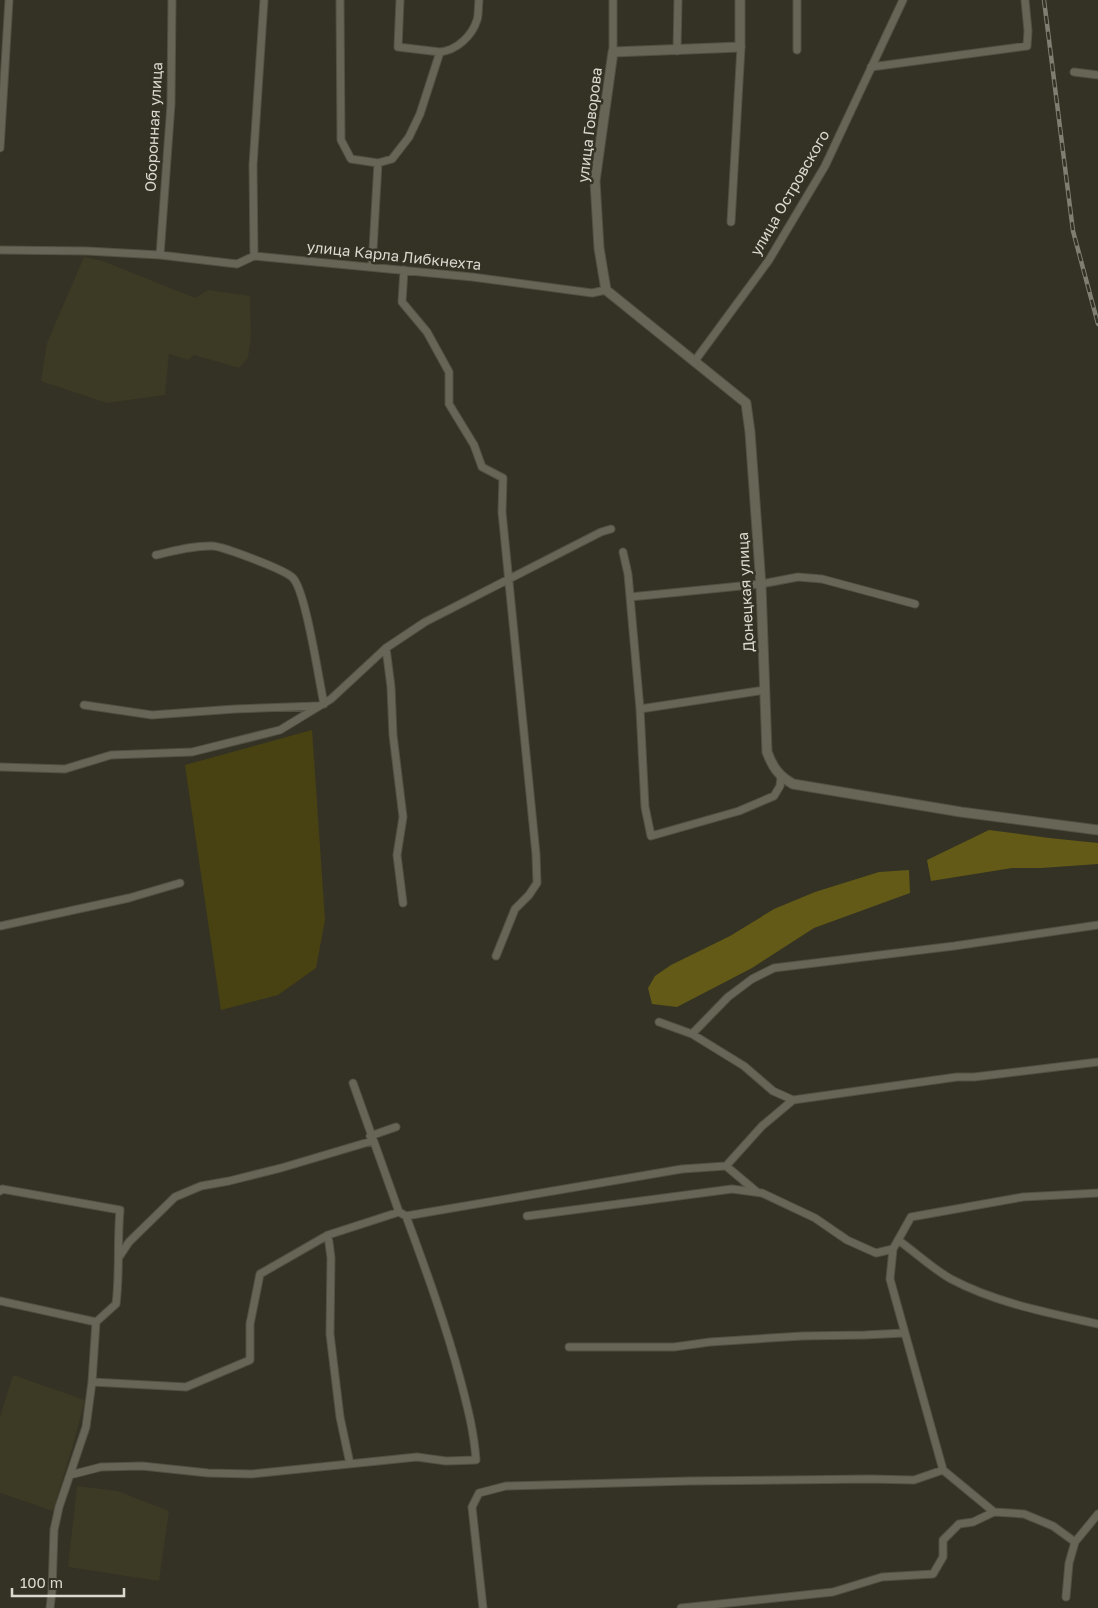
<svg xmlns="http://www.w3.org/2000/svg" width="1098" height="1608" font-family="'Golos Text',sans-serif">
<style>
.built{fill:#3c3924}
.green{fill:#484213}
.forest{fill:#625a16}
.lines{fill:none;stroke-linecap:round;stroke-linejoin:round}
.minor-casing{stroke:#515043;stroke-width:9}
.tertiary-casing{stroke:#515043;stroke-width:11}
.minor{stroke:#676656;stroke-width:7}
.tertiary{stroke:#676656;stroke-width:9}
.rail-casing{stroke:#807e72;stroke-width:4.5}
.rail{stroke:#343224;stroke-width:2.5;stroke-dasharray:8;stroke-linecap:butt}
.labels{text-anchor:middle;stroke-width:5;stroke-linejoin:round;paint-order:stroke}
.street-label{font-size:15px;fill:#dbdad1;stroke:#343224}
</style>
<rect width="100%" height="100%" fill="#343224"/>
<!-- built -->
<path class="built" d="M84 257 103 261 195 298 208 290 250 296 251 337 248 358 239 368 194 355 188 360 169 354 165 395 107 403 41 381 47 343Z
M13 1375 85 1400 73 1445 53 1511 0 1493V1417Z
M77 1486 118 1491 169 1511 159 1581 68 1567Z"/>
<!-- green -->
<path class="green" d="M312 730 325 920 316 968 278 995 221 1010 185 765Z"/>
<!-- forest -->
<path class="forest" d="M989 830 1049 838 1098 843V864L1041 868H1012L931 881 927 860Z
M909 870 910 893 814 928 752 968 677 1007 652 1004 648 988 655 976 671 965 730 936 774 909 815 892 879 872Z"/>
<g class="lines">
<defs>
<path id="minor" d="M340 0 341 140 351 159 378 163 372 267
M400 0 398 47 440 52
M797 50V0
M677 51 678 0
M613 52V0
M871 67 1027 46 1028 31 1025 0
M1074 72 1098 75
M0 148 9 0
M378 163 392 159 409 137 420 114 440 52C457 50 472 36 477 20 479 14 478 6 479 0
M731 222 741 47
M0 250 87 251 160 255 237 264 254 256 472 277 592 293 606 290
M160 255 171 104 172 0
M254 256 253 165 264 0
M404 270 402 302 427 332 449 372V404L474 445 482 467 503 478 502 512 536 854 537 883 529 895 515 909 496 956
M694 362 769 260 825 166 903 0
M623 552 628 574 640 709 645 807 651 836 739 811 774 796 780 786 781 777
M156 555C174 551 194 545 213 546 224 547 286 570 293 578 306 592 319 681 324 704
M630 597 761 584 798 577 822 579 915 604
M386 648 391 687 393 735 403 817 397 855 403 903
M84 705 152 715 235 709 317 706
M640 709 765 690
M0 767 65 769 111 755 192 752 280 730 331 699 386 648 425 622 601 532 611 529
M0 926 129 898 180 883
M659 1022 692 1034 744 1066 773 1091 793 1100
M692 1034 728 997 752 979 774 968 954 946 1098 925
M353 1083 399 1212
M370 1136 396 1127
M726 1166 762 1126 793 1100 957 1077H974L1098 1062
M0 1191 2 1189 120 1210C117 1242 120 1273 116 1304L96 1322 92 1382 86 1427 59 1507 54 1530 52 1591 50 1608
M527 1216 732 1189 762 1193 815 1218 847 1240 876 1253 893 1249 911 1217 1023 1197 1098 1193
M328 1235 331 1258 330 1334 340 1417 350 1464
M898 1240C915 1252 933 1269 951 1279 996 1303 1049 1313 1098 1324
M893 1249 890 1279 943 1470
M119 1257 129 1242 175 1197 201 1186 229 1181 281 1168 372 1141
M0 1301 96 1322
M569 1347H674L710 1342 802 1336 865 1335 904 1333
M92 1382 186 1387 250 1360V1324L260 1274 328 1235 399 1212 406 1216 682 1169 726 1166 757 1192
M70 1475 101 1467 142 1466 208 1473 252 1474 417 1457 446 1461 476 1460C474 1432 468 1409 461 1382 446 1325 426 1270 406 1216
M994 1512 1024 1514 1053 1526 1075 1542
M1066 1597 1069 1563 1075 1542 1098 1514
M483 1608 472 1507 479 1493 506 1486 689 1481 870 1479 914 1480 943 1470 994 1512 973 1522 959 1524 943 1540V1557L933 1574 882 1577 833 1592 681 1608"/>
<path id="tertiary" d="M740 0V47L613 52 595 181 599 248 606 290 746 403 750 432 761 586 767 752C773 768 779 776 793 784L961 812 1098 830"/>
</defs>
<!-- minor casing -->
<use href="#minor" class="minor-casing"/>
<!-- tertiary casing -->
<use href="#tertiary" class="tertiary-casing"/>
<!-- minor -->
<use href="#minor" class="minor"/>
<!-- tertiary -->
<use href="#tertiary" class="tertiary"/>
<defs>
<path id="rail" d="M1044 0 1073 231 1098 324"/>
</defs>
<!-- rail casing -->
<use href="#rail" class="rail-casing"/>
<!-- rail -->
<use href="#rail" class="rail"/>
</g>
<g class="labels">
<!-- street labels -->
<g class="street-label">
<text transform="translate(590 125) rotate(-83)" y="5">улица Говорова</text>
<text transform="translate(154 127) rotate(-87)" y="5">Оборонная улица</text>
<text transform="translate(790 193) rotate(-60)" y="5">улица Островского</text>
<text transform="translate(394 256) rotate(6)" y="5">улица Карла Либкнехта</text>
<text transform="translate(746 592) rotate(-93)" y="5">Донецкая улица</text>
</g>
</g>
<!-- scale -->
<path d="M12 1588v8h112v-8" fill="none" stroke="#dbdad1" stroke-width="2.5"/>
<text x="20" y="1588" font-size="15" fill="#dbdad1" stroke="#343224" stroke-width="4" paint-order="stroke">100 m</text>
</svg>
